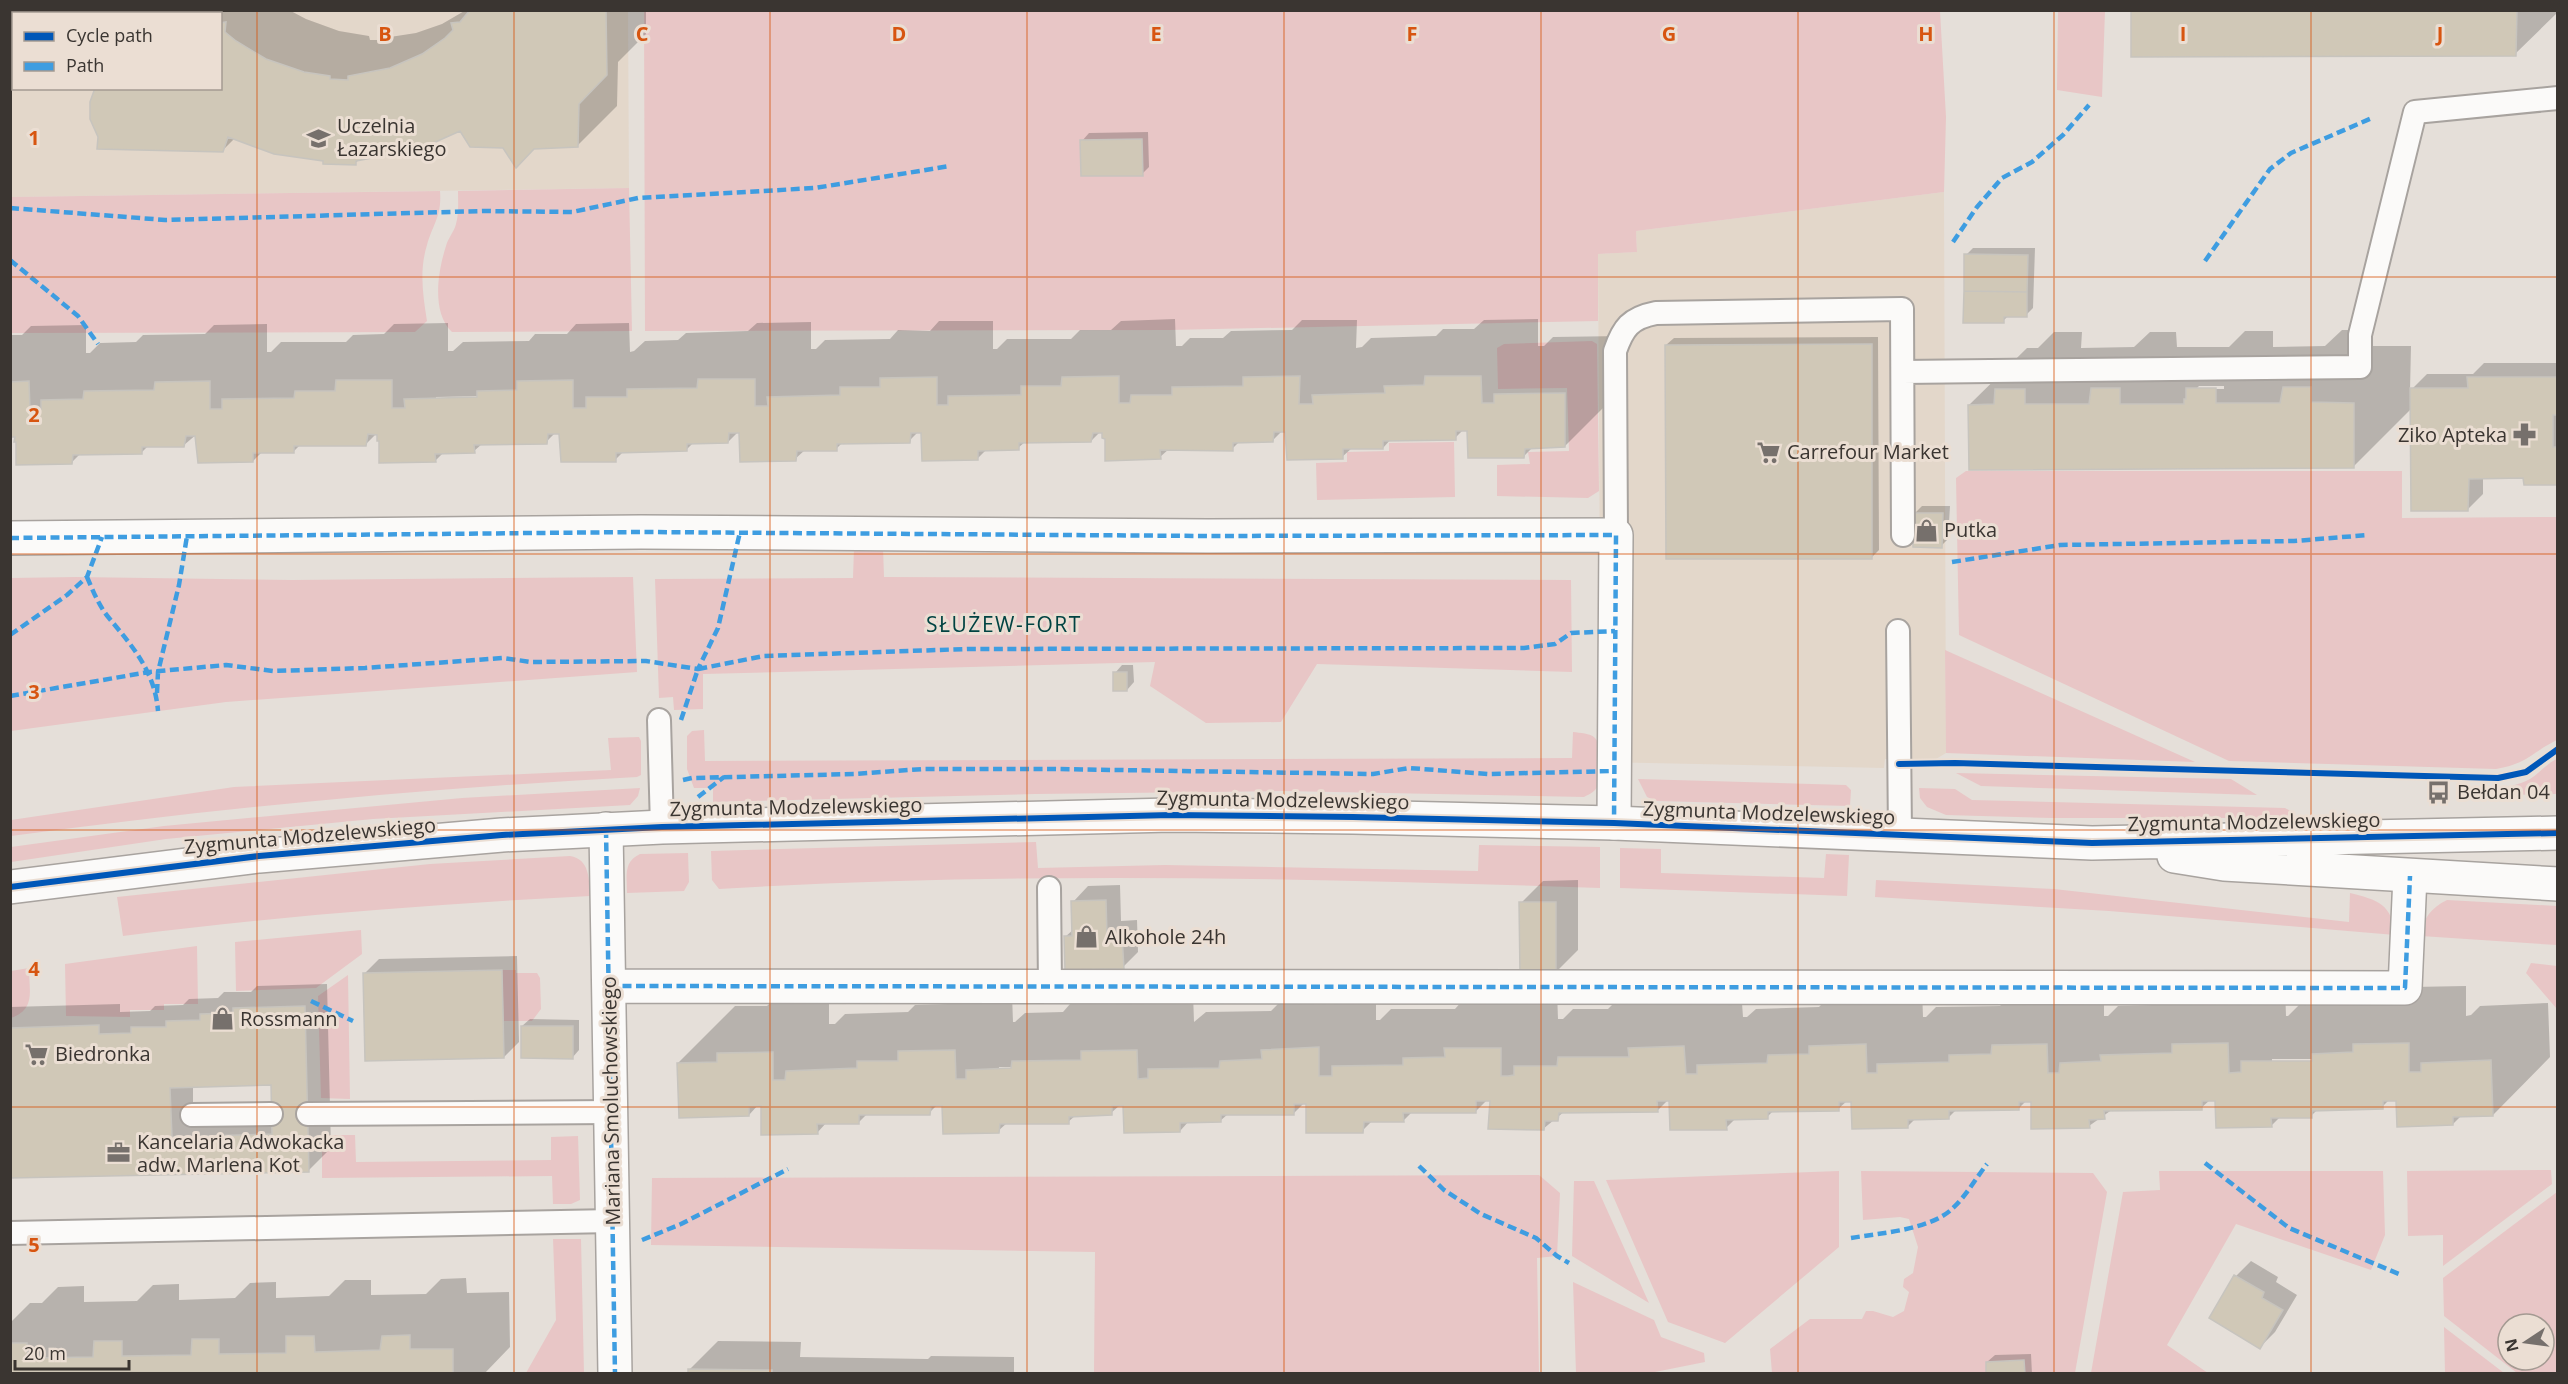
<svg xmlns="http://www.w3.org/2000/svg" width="2568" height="1384" font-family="'Open Sans',sans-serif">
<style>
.built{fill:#e3d7ca;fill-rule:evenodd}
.green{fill:#e8c6c6;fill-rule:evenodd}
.shadow{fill:#0003;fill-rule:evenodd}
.building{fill:#d0c8b7;stroke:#c7c4be;stroke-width:1.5;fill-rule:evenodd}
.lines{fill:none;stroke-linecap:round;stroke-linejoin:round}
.lane-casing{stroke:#a8a39f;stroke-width:26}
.street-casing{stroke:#a8a39f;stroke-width:36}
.secondary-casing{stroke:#a8a39f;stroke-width:36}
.lane{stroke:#fbfaf9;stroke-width:22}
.street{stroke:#fbfaf9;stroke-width:33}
.secondary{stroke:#fbfaf9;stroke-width:33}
.quiet{stroke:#3e9de1;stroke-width:4.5;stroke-dasharray:9 4.5;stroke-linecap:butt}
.cycleway-casing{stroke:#ebded3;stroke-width:10}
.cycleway{stroke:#0057b8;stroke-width:6}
.grid{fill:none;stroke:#d75510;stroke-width:1.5;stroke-opacity:0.55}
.labels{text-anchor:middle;stroke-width:6;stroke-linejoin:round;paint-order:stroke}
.poi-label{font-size:20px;fill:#3a3531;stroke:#ebded3;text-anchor:start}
.street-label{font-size:20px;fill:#3a3531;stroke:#ebded3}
.neighbourhood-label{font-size:21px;letter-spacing:1.5px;fill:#004342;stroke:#ebded3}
.grid-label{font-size:20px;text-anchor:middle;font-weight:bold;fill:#d75510;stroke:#ebded3;stroke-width:6;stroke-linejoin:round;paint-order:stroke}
</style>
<rect width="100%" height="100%" fill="#e5dfd9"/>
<!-- built -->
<path class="built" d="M10 11H628L629 188 11 197ZM14 14H220V88H14Z
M1944 192 1946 753 1936 759H1885L1884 768 1601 762 1598 254 1637 252 1636 231Z"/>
<!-- green -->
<path class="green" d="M644 11H1940L1946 117 1944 192 1636 231 1637 252 1598 254V321L1169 330 645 331Z
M2058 11H2105L2102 97 2057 90Z
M629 188 632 331 452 332C431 312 438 271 446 246 448 238 454 232 456 224 459 214 458 201 458 191Z
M440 191C442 216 433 224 427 245 419 271 423 295 427 321L415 332 11 333V197Z
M1592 341 1597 344 1599 491 1588 498 1497 496V465L1530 464 1528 452 1569 451 1567 388 1498 389 1497 348 1504 344Z
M1454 442 1455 497 1317 500 1316 463 1347 462V452L1389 451V443Z
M1966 471H2402V518L2557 517V740C2532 752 2527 764 2496 769L2229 761 1959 635 1956 478Z
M883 548 884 577 1571 580 1572 672 1317 664 1281 722 1206 723 1150 686 1155 662 703 674V709L674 710 673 697 659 698 655 579 853 578 854 549Z
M76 577 292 580 633 577 637 672 226 702 11 731V578Z
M1945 650 2195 762 1946 753Z
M704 730 705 761 1572 758 1573 732C1580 733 1590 733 1595 738 1602 745 1601 775 1598 785 1596 791 1590 794 1584 797L1283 791 1035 794 713 802V788H694L687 769V736L692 731Z
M639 737 641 741V775L637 777C428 788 219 808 11 836V820L234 787 611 770 608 738Z
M2557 759V794L2464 796 2465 787C2485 787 2507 790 2526 781 2538 776 2545 764 2557 759Z
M1956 773 2231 779 2257 795 1981 786Z
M1638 779 1846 785 1851 790 1850 806 1656 801 1647 797Z
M640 788 638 796 630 805 373 819 166 839 11 862V847L164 826 462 798Z
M1919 788 1955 789 1972 800 2285 808 2294 813 2293 818H2052L1946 815 1927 807 1920 798Z
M1036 842 1038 868 1165 865 1478 871 1479 845 1600 847V888C1307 878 1012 871 719 889L712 880 711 851Z
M1620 848 1661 849V873L1824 878 1826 854 1849 855 1847 896 1620 888Z
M688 853 689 882 684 891 627 893C627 876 623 862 640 854Z
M570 856C590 859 589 880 590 896 434 904 278 916 123 936L117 897 430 864Z
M1876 880 2054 889 2349 922 2350 893C2378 900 2392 904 2395 935L2109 911 1875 897Z
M2447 900 2557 906V945L2421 936C2423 918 2431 908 2447 900Z
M361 930 362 954 316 988 236 991 235 942Z
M197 946 198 1004H164V1010H130V1017L66 1016 65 964Z
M2531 963 2557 966V1009L2526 973Z
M29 968C29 991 36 1009 11 1018V971Z
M502 970H516V973H537L540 978 541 1009 532 1021H504Z
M348 975 350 1099 321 1098 318 996Z
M322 1135H355L356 1162 551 1160V1137L578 1136 580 1200 571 1204H553L552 1176 322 1178Z
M2551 1170 2552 1184 2443 1266V1235L2408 1236 2407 1171Z
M1839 1171V1247L1725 1343 1668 1322 1606 1180Z
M1861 1171 2093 1173 2107 1192 2075 1373H1772L1770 1349 1810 1319H1862L1866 1311H1873L1893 1317 1904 1311 1909 1292 1903 1287 1904 1279 1913 1273 1918 1247 1909 1219 1900 1217 1863 1220Z
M2159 1171H2383L2385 1235 2371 1270 2236 1224 2167 1345 2208 1373H2091L2123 1192 2160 1190Z
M1539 1175 1560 1193 1557 1256 1537 1258 1539 1373H1094L1095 1252 651 1245 652 1178Z
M1574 1181H1594L1649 1303 1572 1256Z
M2557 1192V1373H2517L2444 1316 2443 1278ZM2508 1324H2544V1360H2508Z
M553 1239H581L584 1373H526L556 1320Z
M1573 1282 1654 1320 1661 1337 1704 1353 1705 1362 1650 1373H1576Z
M2444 1327 2504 1373H2445Z"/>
<!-- shadow -->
<path class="shadow" d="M103 10H289L306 19 339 31 369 36 370 40H386L390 37 416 33 442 24 466 10H646V34L618 62 617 106 577 146 504 147 461 129 360 159 355 163 324 160 235 138 222 151 220 14H104Z
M2132 10H2558V12L2515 54Z
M1148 132 1149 167 1142 174 1082 141 1089 133Z
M1973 248H2035L2033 308 2026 315H2009L2003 321 1966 255Z
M1175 319 1176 346H1182L1190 338H1223L1231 331 1292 330 1302 320H1357L1356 348 1362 347 1371 338 1436 336 1443 329H1474L1484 320 1538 319V346H1544L1553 337 1622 336V389L1565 446 1533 447 1524 456 1468 429H1464L1455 438 1391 439 1383 448H1352L1342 457 1286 431H1282L1272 441H1240L1232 449H1169L1160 457 1106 438 1104 432H1100L1091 441H1026L1018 448 987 449 977 459 922 431H919L909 441 843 442 836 449 805 450 795 459 741 432H738L728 442 693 443 686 450 624 451 615 460 560 432H556L546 442 482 444 474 451 444 452 435 461 381 439 376 434 365 445H300L293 452H262L253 461 197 434 184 445H149L142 452 80 454 71 463 16 436 10 437V335H22L31 326 86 325V353H90L100 343 136 342 143 335 205 334 214 325 267 324V352H271L281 342H346L353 335 384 334 394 324 448 323V351H453L463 342 529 341 535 334H567L576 324 629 323 630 352 634 351 645 341 678 340 686 333 748 331 757 323 811 322V349H816L825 340 890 339 898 330 930 331 939 321H993V349H997L1007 339H1071L1080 330H1111L1121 321ZM484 396V399L436 400V397Z
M2342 330H2367L2368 346H2411L2410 391 2427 374H2473L2484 363H2558V484L2525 477H2483V494L2468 509 2412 408 2353 467 1969 405 2027 348H2038L2054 332H2082L2081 348 2134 347 2150 332H2176L2177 347H2229L2245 331H2273V347L2325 346ZM2199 386H2224V389H2196Z
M1878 337 1879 550 1872 557 1666 345 1674 338Z
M1922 506H1950L1948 539 1941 546 1915 513Z
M1122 665H1133L1134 682 1127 690 1115 673Z
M1578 880V950L1556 972 1521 903 1543 881Z
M1120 885 1121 921 1137 920 1138 952 1123 967 1065 937 1074 929 1073 902 1088 886Z
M517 956 519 1042 504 1057 364 974 379 959Z
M327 984 331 1148 309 1170 10 1177V1007L120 1004V1012L150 1011 155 1006 183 1005 189 999 218 998 224 992H251L257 986ZM272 1084 273 1113 193 1116V1086Z
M2466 986V1016L2471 1015 2480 1006 2548 1003 2550 1057 2493 1115 2461 1116 2453 1124 2397 1099H2390L2382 1107 2318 1109 2311 1116 2280 1117 2271 1126 2216 1100H2210L2201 1108 2113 1109 2089 1126 2032 1101 2027 1100 2018 1109 1956 1110 1948 1118H1916L1907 1127 1853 1101H1847L1838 1109 1774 1110 1767 1117 1736 1118 1726 1128 1670 1098 1658 1110 1565 1111 1543 1129 1488 1099 1476 1111 1412 1112 1403 1121H1372L1362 1131 1304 1103 1294 1113 1228 1114 1220 1121H1189L1180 1131 1125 1105H1120L1111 1113 1076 1115 1068 1122 1007 1123 998 1131 944 1104H938L929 1113 867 1114 858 1123 827 1122 817 1133 763 1104 758 1105 749 1115 678 1063 735 1006H767L776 997 829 995V1024H835L845 1014 908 1012 915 1005 947 1004 957 994H1012L1013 1022H1015L1025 1013 1063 1012 1070 1004 1131 1003 1139 995 1193 993 1194 1022 1206 1012 1271 1011 1278 1004 1311 1003 1376 991V1020H1380L1391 1009H1455L1462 1001 1557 991 1558 1019H1563L1573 1009H1608L1616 1001 1741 989 1743 1017H1747L1756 1009 1819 1007 1827 999 1922 988 1923 1017H1926L1936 1007 2000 1006 2008 998 2104 987V1016H2108L2118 1006 2153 1005 2159 998 2285 987 2286 1016H2288L2299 1005 2364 1004 2412 987ZM2272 1059H2319L2320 1062H2272ZM999 1067H1018L999 1070Z
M530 1019 579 1020V1050L572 1058 522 1026Z
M2251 1261 2278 1277 2276 1282 2297 1295 2275 1332 2260 1347 2236 1276Z
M466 1278 467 1293 509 1292 510 1347 484 1374H10V1323L30 1303H42L58 1287 84 1286V1302L137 1301 153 1285 179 1284V1300L235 1298 250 1283 276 1282V1298L329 1296 345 1280H371V1295L426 1294 441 1279Z
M718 1341 801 1342 800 1357 928 1359 931 1356 1014 1357V1374H689V1370Z
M2031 1354 2032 1374H1988L1987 1362 1995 1355Z"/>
<!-- building -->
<path class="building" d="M70 10H86L78 14H71Z
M101 10H208L210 14H102Z
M606 10 607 75 579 104 578 147 534 149 516 168 503 148 470 147 460 131 420 149 356 161V165L323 164V161L274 154 228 137 223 152 97 149 98 137 90 119V102L95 88H220V23L226 22 225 32 236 41 266 59 304 72 330 76V79L348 80V76L390 68 422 54 445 38 453 30 451 23 460 22 470 10Z
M2131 10H2517L2516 56 2131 57Z
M1142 139 1143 176H1081L1080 140Z
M1964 254 2028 255 2027 292 1964 291Z
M1964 291 2027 292V317H2004V323H1963Z
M1872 344V559H1666L1665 345Z
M1119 376V403H1130L1131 395H1172V387L1243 386V377L1300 376 1299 404H1313L1312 395 1385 393 1384 386 1424 385 1425 376H1481L1482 403H1494V394L1565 393V447L1525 449 1524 458H1468L1467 431H1456V440L1383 441V449H1343V459L1287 460 1285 432H1274L1273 442 1233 443V451L1160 450 1161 459 1105 461V439L1102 438V433H1093L1091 442 1019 443V450L978 451V460L922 461 921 433H911L910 443 837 444V451H797L796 461 740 462 739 433H729L728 443 687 444V451L616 453V462H561L559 434H548L547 444 474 445 475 453 435 454 436 462 379 463V441H377V435L368 434 366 446H294V453H253V462L198 463 195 436H186L184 447H142V454L73 455 72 464 16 465V442H14L15 437H10V382L29 381 30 410 41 409V400L83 399 84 391 154 390 155 382 210 381V409H222V399L294 398 295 391H335L336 380H392V408H405L404 399 477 397V391L517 390V381L573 380V408H586V397H627V389L697 388 698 379H755V406H768L767 397 840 395V387H880V378L937 377V405H948V396L1021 395V386H1061L1062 377Z
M2467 377H2558V415H2553V447H2558V485H2524L2523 478 2469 479 2468 511H2411L2410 388H2468Z
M2283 387H2311V402L2354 403V468L1969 470 1968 405 1994 404 1995 389H2025V404H2089L2091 388H2120V404H2184V399H2186V388H2216V403H2280Z
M1913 513H1943L1942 548 1913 547Z
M1113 672H1127V691H1113Z
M1106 900 1107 935H1122L1124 969 1065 970 1064 936H1072L1071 901Z
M1519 902H1556V974H1520Z
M502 970 504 1058 365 1061 363 973Z
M305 1006 309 1172 10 1178V1028L99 1025V1034L131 1033V1027H166V1021L200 1020V1014L233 1013V1008ZM271 1085 272 1134 172 1137 170 1088Z
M521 1026H573V1059L521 1058Z
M2228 1043 2229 1073 2241 1072V1061H2312V1054L2353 1052V1044L2409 1043V1072H2421V1063L2491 1060 2493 1116 2453 1117V1125L2397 1127 2396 1101H2383V1109L2312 1111V1118H2271L2272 1127 2216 1128 2215 1101H2202V1110L2104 1111 2105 1119 2089 1120 2090 1128 2031 1129V1102H2019V1110L1949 1111V1119L1908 1120V1128L1852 1129 1851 1102H1839V1111L1768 1112V1119L1726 1120 1727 1130H1670L1669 1101H1657L1658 1112 1559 1113 1558 1121H1545L1544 1130 1488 1129 1490 1101H1476V1113H1403L1404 1122H1364L1363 1133H1306V1104H1294V1115H1221V1122L1180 1123V1132L1124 1133 1123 1106H1112V1115L1069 1117V1124H1000L999 1133 943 1134 942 1106H931L930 1115H859V1124H817L818 1134 761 1135V1106L749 1107V1116L679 1118 677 1063 717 1062V1053L773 1052V1080H785L786 1071 857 1068V1061H898V1051L955 1050 956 1079H966V1070L1011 1068 1012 1061 1081 1060V1051L1137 1050 1138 1079 1148 1078V1069L1219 1068 1220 1061 1262 1059 1261 1050 1319 1047V1076H1332V1066L1403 1065V1058L1445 1057 1444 1048H1501V1076H1508L1514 1075V1066H1557L1558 1057H1629L1628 1048 1684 1046 1686 1074H1697V1065L1767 1063 1768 1055 1809 1054V1046L1866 1044 1867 1073H1877V1064L1949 1062V1055L1991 1054 1992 1045 2047 1044 2048 1073H2059L2060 1063 2101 1061 2100 1055 2172 1053V1044Z
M2234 1275 2264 1292 2262 1298 2283 1310 2260 1349 2209 1318Z
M410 1335V1349H453V1374H10V1343H27L28 1358 93 1357 94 1341H122V1356L191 1355 192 1339H219V1354L286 1353V1336H314L315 1352 380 1350 382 1336Z
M2024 1360 2025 1374H1986V1362Z
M688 1369 772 1370V1374H688Z"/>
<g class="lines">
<defs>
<path id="lane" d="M1903 372 2360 367V335L2415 112 2558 98
M1616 535 1615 351C1623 328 1630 318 1656 313L1902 309 1903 535
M1898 631 1900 834
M659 720 662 827
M1049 888 1050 987
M308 1114 612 1112
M192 1115 271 1114
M10 1233 613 1221"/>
<path id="street" d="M10 538 641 532 1208 536 1616 535 1614 823
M606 829 615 1374
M609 986 2405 988 2410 876"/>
<path id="secondary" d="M2174 856 2224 864 2558 884
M10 887 259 856 502 835 662 827 1171 815 1353 817 1614 823 2092 843 2558 833"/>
</defs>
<!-- lane casing -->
<use href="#lane" class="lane-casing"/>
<!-- street casing -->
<use href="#street" class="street-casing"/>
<!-- secondary casing -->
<use href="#secondary" class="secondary-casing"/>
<!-- lane -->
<use href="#lane" class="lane"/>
<!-- street -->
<use href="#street" class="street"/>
<!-- secondary -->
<use href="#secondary" class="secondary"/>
<!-- quiet -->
<path class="quiet" d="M10 208 165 220 484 211 572 212 638 198 815 188 950 166
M1953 242 1977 207 2002 178 2032 162 2063 135 2089 105
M10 260 78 316 98 344
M2205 261 2270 169 2291 153 2372 118
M10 538 641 532 1208 536 1616 535 1614 823
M1952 562 2060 545 2294 541 2368 535
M87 577C93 591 99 606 109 618 133 647 155 672 158 711
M10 635 67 595 87 577 102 537
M157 693 158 672 179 585 187 536
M10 696 149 672 226 665 273 671 365 668 503 658 531 662 646 661 698 669 718 628 740 532
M681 720 698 669 764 656 967 649 1524 648 1555 644 1571 633 1615 631
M683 780 692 778 854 774 923 769H1054L1373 774 1409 768 1488 774 1614 771
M698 797 724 777
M606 829 615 1374
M609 986 2405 988 2410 876
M311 1001 353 1021
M2205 1163 2289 1228 2399 1274
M1419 1166 1444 1190 1481 1214 1536 1238 1557 1256 1569 1263
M1851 1238C1880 1233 1931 1230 1953 1208 1966 1196 1976 1178 1987 1164
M642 1240 681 1224 788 1169"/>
<defs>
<path id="cycleway" d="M1899 764 1955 763 2498 778 2526 772 2558 749
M10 887 259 856 502 835 662 827 1171 815 1353 817 1614 823 2092 843 2558 833"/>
</defs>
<!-- cycleway casing -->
<use href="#cycleway" class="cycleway-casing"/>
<!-- cycleway -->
<use href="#cycleway" class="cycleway"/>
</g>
<!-- grid -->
<path class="grid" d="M257 10V1374M514 10V1374M770 10V1374M1027 10V1374M1284 10V1374M1541 10V1374M1798 10V1374M2054 10V1374M2311 10V1374M10 277H2558M10 554H2558M10 830H2558M10 1107H2558"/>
<!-- icons -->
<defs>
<symbol id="university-bare" viewBox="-9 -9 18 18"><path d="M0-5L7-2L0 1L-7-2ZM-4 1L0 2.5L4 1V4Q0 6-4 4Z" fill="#76706c" stroke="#ebded3" stroke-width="2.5" paint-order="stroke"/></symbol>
<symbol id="pharmacy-bare" viewBox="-9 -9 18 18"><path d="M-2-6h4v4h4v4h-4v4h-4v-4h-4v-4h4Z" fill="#76706c" stroke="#ebded3" stroke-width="2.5" paint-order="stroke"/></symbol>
<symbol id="supermarket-bare" viewBox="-9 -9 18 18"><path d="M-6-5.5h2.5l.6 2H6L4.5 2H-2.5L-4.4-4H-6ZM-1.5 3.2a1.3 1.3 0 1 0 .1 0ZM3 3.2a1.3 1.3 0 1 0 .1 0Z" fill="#76706c" stroke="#ebded3" stroke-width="2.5" paint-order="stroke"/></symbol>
<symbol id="shop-bare" viewBox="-9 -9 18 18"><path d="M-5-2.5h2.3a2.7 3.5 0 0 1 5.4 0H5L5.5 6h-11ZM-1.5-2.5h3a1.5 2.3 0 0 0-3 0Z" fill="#76706c" stroke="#ebded3" stroke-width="2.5" paint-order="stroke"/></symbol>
<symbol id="bus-bare" viewBox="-9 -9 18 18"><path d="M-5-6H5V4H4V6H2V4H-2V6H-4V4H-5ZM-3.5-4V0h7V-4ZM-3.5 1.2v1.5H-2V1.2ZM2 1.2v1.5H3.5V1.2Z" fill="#76706c" stroke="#ebded3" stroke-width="2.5" paint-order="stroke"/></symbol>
<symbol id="office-bare" viewBox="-9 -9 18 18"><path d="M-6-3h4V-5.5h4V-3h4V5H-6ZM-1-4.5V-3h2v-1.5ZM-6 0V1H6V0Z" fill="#76706c" stroke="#ebded3" stroke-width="2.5" paint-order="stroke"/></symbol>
</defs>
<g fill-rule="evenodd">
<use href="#university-bare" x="302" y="122" width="33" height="33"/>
<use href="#pharmacy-bare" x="2508" y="418" width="33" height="33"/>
<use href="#supermarket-bare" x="1752" y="436" width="33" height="33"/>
<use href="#shop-bare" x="1910" y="514" width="33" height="33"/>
<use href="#bus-bare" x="2422" y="776" width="33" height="33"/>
<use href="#shop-bare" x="1070" y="920" width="33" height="33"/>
<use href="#shop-bare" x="206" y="1002" width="33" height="33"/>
<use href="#supermarket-bare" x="20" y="1038" width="33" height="33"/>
<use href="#office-bare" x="102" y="1136" width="33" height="33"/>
</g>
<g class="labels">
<!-- poi labels -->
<g class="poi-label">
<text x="337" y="133">Uczelnia<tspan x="337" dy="23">Łazarskiego</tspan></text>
<text x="2507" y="442" text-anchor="end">Ziko Apteka</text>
<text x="1787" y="459">Carrefour Market</text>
<text x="1944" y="537">Putka</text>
<text x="2457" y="799">Bełdan 04</text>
<text x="1105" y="944">Alkohole 24h</text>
<text x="240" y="1026">Rossmann</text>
<text x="55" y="1061">Biedronka</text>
<text x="137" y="1149">Kancelaria Adwokacka<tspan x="137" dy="23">adw. Marlena Kot</tspan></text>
</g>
<!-- street labels -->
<g class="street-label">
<text transform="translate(1283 800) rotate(1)" y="7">Zygmunta Modzelewskiego</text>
<text transform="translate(796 807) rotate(-1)" y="7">Zygmunta Modzelewskiego</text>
<text transform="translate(1769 813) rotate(2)" y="7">Zygmunta Modzelewskiego</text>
<text transform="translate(2254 822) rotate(-1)" y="7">Zygmunta Modzelewskiego</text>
<text transform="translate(310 836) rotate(-5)" y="7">Zygmunta Modzelewskiego</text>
<text transform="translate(611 1101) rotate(-91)" y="7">Mariana Smoluchowskiego</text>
</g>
<!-- neighbourhood labels -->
<g class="neighbourhood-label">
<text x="1004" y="632">SŁUŻEW-FORT</text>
</g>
</g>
<g class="grid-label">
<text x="385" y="41">B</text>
<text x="642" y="41">C</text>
<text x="899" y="41">D</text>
<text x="1156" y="41">E</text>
<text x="1412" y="41">F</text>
<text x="1669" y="41">G</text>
<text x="1926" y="41">H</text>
<text x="2183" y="41">I</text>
<text x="2440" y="41">J</text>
<text x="34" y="145">1</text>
<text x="34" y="422">2</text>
<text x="34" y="699">3</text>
<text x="34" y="976">4</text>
<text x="34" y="1252">5</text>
</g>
<!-- border -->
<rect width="2568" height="1384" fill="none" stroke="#3a3531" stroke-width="24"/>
<!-- legend -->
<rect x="12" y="12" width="210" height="78" fill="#ebded3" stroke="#a49a92" stroke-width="1.5"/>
<rect x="24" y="32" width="30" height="9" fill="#0057b8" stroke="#a49a92" stroke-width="1.5"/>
<text x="66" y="42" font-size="18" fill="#3a3531">Cycle path</text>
<rect x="24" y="62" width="30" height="9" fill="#3e9de1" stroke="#a49a92" stroke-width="1.5"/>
<text x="66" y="72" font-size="18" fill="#3a3531">Path</text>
<!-- north arrow -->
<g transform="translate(2526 1342) rotate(257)"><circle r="28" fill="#ebded3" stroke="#a49a92" stroke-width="1.5"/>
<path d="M0-4.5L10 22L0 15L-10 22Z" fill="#76706c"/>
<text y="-9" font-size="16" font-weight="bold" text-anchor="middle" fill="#3a3531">N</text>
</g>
<!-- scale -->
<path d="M15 1360v9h114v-9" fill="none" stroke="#3a3531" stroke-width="3"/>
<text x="24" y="1360" font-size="18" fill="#3a3531" stroke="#ebded3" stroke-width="4.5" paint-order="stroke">20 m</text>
</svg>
